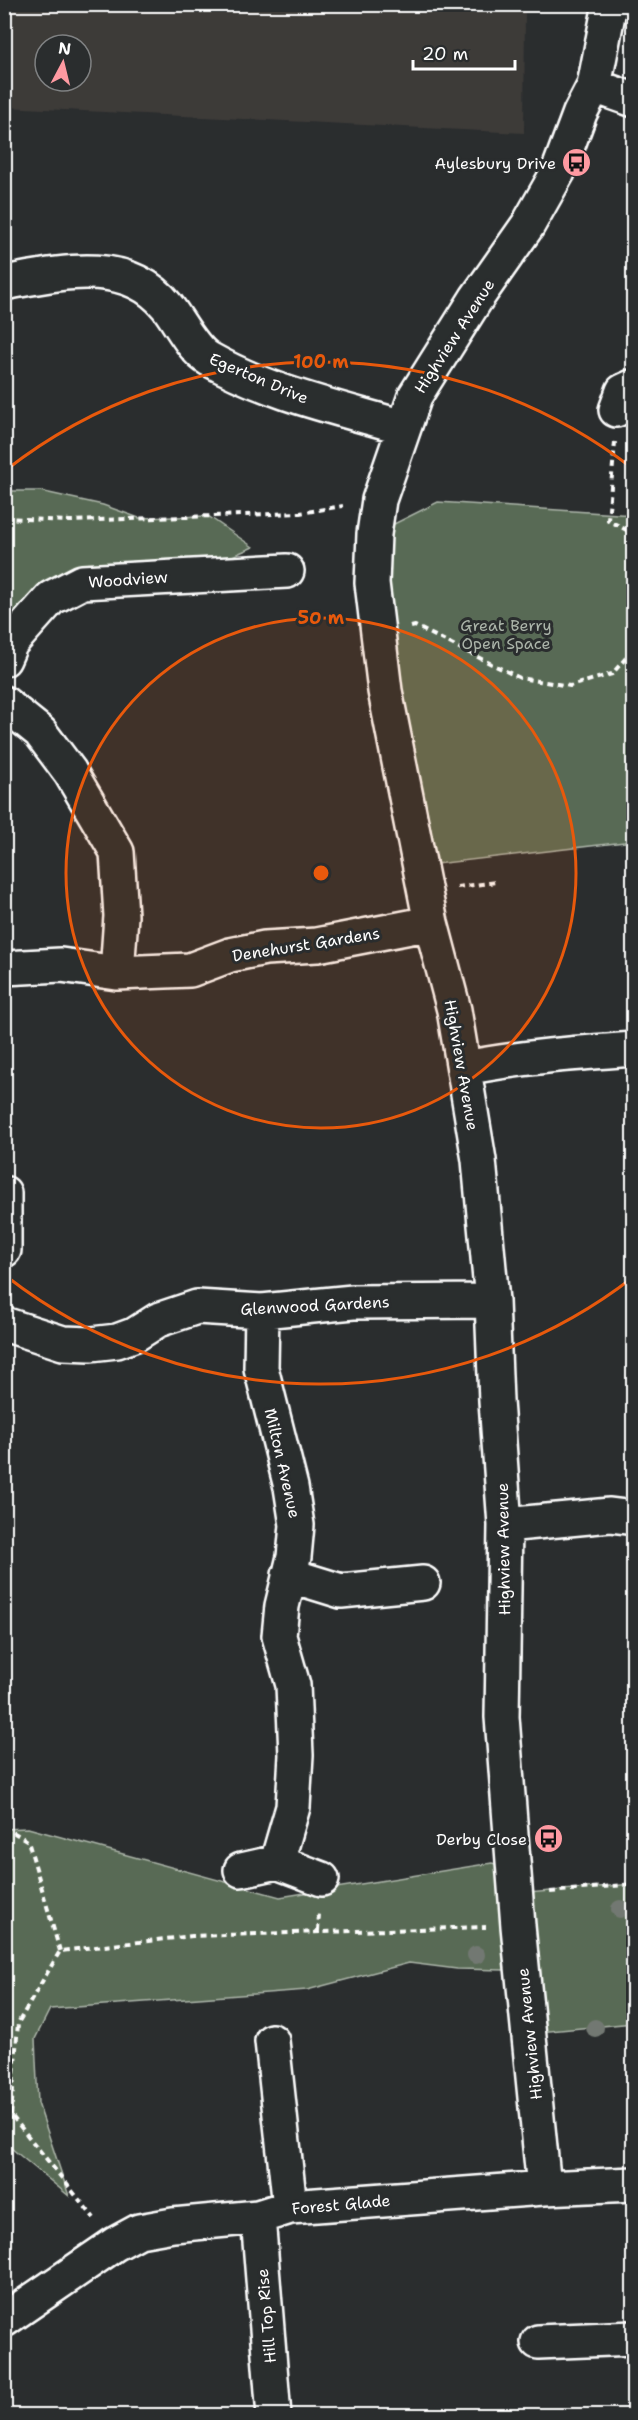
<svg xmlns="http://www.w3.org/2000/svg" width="638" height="2420" font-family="'Shantell Sans',sans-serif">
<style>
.built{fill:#3e3b39;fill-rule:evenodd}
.green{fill:#596b54;stroke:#acb5aa;stroke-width:1.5}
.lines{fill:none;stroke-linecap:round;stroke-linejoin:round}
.minor-casing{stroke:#fff;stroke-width:38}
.path{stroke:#fff;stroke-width:4;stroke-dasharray:6 4.5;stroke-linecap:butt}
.minor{stroke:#2a2d2e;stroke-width:33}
.tree{fill:#727872}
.ring{fill:none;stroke:#e8590c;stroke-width:3}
.labels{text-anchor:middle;stroke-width:6;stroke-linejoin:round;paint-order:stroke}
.poi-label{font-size:16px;fill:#fff;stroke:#2a2d2e;text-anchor:end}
.street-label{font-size:16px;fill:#fff;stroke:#2a2d2e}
.park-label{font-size:16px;fill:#acb5aa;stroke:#2a2d2e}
.centre{fill:#e8590c;stroke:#2a2d2e;stroke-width:3}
.ring-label{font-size:18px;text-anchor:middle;font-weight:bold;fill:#e8590c;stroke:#2a2d2e;stroke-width:6;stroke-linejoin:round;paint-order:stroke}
</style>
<rect width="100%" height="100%" fill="#2a2d2e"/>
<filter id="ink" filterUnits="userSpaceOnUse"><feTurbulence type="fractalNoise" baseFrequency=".0167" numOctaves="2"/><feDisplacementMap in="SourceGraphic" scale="12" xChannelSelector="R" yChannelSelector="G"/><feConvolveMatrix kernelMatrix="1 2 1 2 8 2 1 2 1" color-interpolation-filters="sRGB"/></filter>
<g filter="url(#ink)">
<!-- built -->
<path class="built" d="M4 5H525L524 133 5 107ZM45 45H81V81H45Z"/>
<!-- green -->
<path class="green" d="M5 491H40L103 505 139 518 208 516 253 547 189 575 82 582 5 659Z
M438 502 633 515V841L419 866 374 534Z
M28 1828 280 1897 492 1863 513 1869 516 1894 633 1884V2023L529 2033 521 1955 504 1970 457 1969 409 1963 307 1990 50 2009 35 2039 38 2103 69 2196 5 2143 4 1829Z"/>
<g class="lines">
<defs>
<path id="minor" d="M594 86 634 100
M4 283C59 273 127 256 167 306 179 321 193 350 209 359 269 393 338 408 403 427
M616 410 623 391 634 386
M4 659 11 643 51 598 82 582 287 571
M4 703 40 732 70 772 117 852 121 916 117 973
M4 968 61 965 117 973 190 970 230 955 265 948 317 945 431 923
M465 1068C521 1057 577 1053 634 1049
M4 1193V1250
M262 1311 261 1368 291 1487 297 1525 294 1557 282 1606 279 1636 293 1685 296 1755 293 1807 277 1862
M4 1324 63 1343 91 1344 117 1341 136 1334 158 1320 197 1307 262 1311 353 1302 492 1301
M505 1525 610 1515 634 1518
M289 1575 341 1591 423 1583
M241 1870 277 1862 322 1879
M272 2041 290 2207
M544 2188 518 1926 502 1717 505 1525 496 1401 492 1301 479 1160 454 1010 431 923 385 691 372 583 374 534 379 500 415 396 476 299 528 225 558 172 580 113 594 86 610 4
M258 2217 274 2416
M4 2320 115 2244 139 2231 173 2225 258 2217 290 2207 544 2188 634 2184
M538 2342 634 2338"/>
</defs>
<!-- minor casing -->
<use href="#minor" class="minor-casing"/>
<!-- path -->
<path class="path" d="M615 442 608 520 634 534
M4 518 70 521 300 513 343 506
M411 627 415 626 520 678 570 686 612 674 632 651 634 645
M457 887 497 882
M4 1827 28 1841 60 1951
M550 1892 634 1884
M318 1931 319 1913
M4 2111 11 2115 94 2218
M11 2115 18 2023 60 1951 192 1936 486 1927"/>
<!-- minor -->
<use href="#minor" class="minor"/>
</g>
<!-- trees -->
<g class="tree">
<circle cx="620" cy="1909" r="9"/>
<circle cx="476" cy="1955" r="9"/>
<circle cx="595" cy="2028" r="9"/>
</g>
</g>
<!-- distance rings -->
<circle cx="321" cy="873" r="255" fill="#e8590c" fill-opacity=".12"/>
<g class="ring">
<circle cx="321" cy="873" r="255"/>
<path d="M632 1278A511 511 0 0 1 6 1276M6 470A511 511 0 0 1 632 468"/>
</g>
<!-- icons -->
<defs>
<symbol id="bus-disc" viewBox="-11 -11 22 22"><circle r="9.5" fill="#ff9aa2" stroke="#2a2d2e"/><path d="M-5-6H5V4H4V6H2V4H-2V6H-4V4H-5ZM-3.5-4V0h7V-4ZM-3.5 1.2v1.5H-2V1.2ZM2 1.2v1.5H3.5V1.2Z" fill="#111"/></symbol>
</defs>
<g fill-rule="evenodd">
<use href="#bus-disc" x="560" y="146" width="33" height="33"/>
<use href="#bus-disc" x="532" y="1822" width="33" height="33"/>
</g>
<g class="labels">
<!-- poi labels -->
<g class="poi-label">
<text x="556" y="169">Aylesbury Drive</text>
<text x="527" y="1845">Derby Close</text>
</g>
<!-- street labels -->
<g class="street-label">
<text transform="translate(454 336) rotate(-57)" y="6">Highview Avenue</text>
<text transform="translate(259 378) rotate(23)" y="6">Egerton Drive</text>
<text transform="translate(128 579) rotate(-4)" y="6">Woodview</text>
<text transform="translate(306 944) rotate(-9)" y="6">Denehurst Gardens</text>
<text transform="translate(462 1065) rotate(80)" y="6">Highview Avenue</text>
<text transform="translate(315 1305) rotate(-3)" y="6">Glenwood Gardens</text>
<text transform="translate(283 1463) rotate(77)" y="6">Milton Avenue</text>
<text transform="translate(503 1549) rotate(-91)" y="6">Highview Avenue</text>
<text transform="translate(529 2034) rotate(-96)" y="6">Highview Avenue</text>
<text transform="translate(341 2204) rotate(-5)" y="6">Forest Glade</text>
<text transform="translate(266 2316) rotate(-95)" y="6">Hill Top Rise</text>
</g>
<!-- park labels -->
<g class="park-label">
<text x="506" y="631">Great Berry<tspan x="506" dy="18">Open Space</tspan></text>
</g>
</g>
<circle cx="321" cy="873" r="9" class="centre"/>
<g class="ring-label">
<text x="321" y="368">100 m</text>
<text x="321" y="624">50 m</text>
</g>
<!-- margin -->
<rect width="638" height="2420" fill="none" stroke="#2a2d2e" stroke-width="24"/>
<rect x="12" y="12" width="614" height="2396" fill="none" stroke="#fff" stroke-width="2" filter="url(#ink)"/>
<!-- north arrow -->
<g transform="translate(63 63) rotate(7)"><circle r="28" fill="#2a2d2e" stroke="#7f8182" stroke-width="1.5"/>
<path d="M0-4.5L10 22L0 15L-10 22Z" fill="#ff9aa2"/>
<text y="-9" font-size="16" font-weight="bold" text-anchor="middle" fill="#ffffff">N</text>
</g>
<!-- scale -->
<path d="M413 60v9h102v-9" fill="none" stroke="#ffffff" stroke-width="3"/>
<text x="422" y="60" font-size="18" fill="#ffffff" stroke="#2a2d2e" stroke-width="4.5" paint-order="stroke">20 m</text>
</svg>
